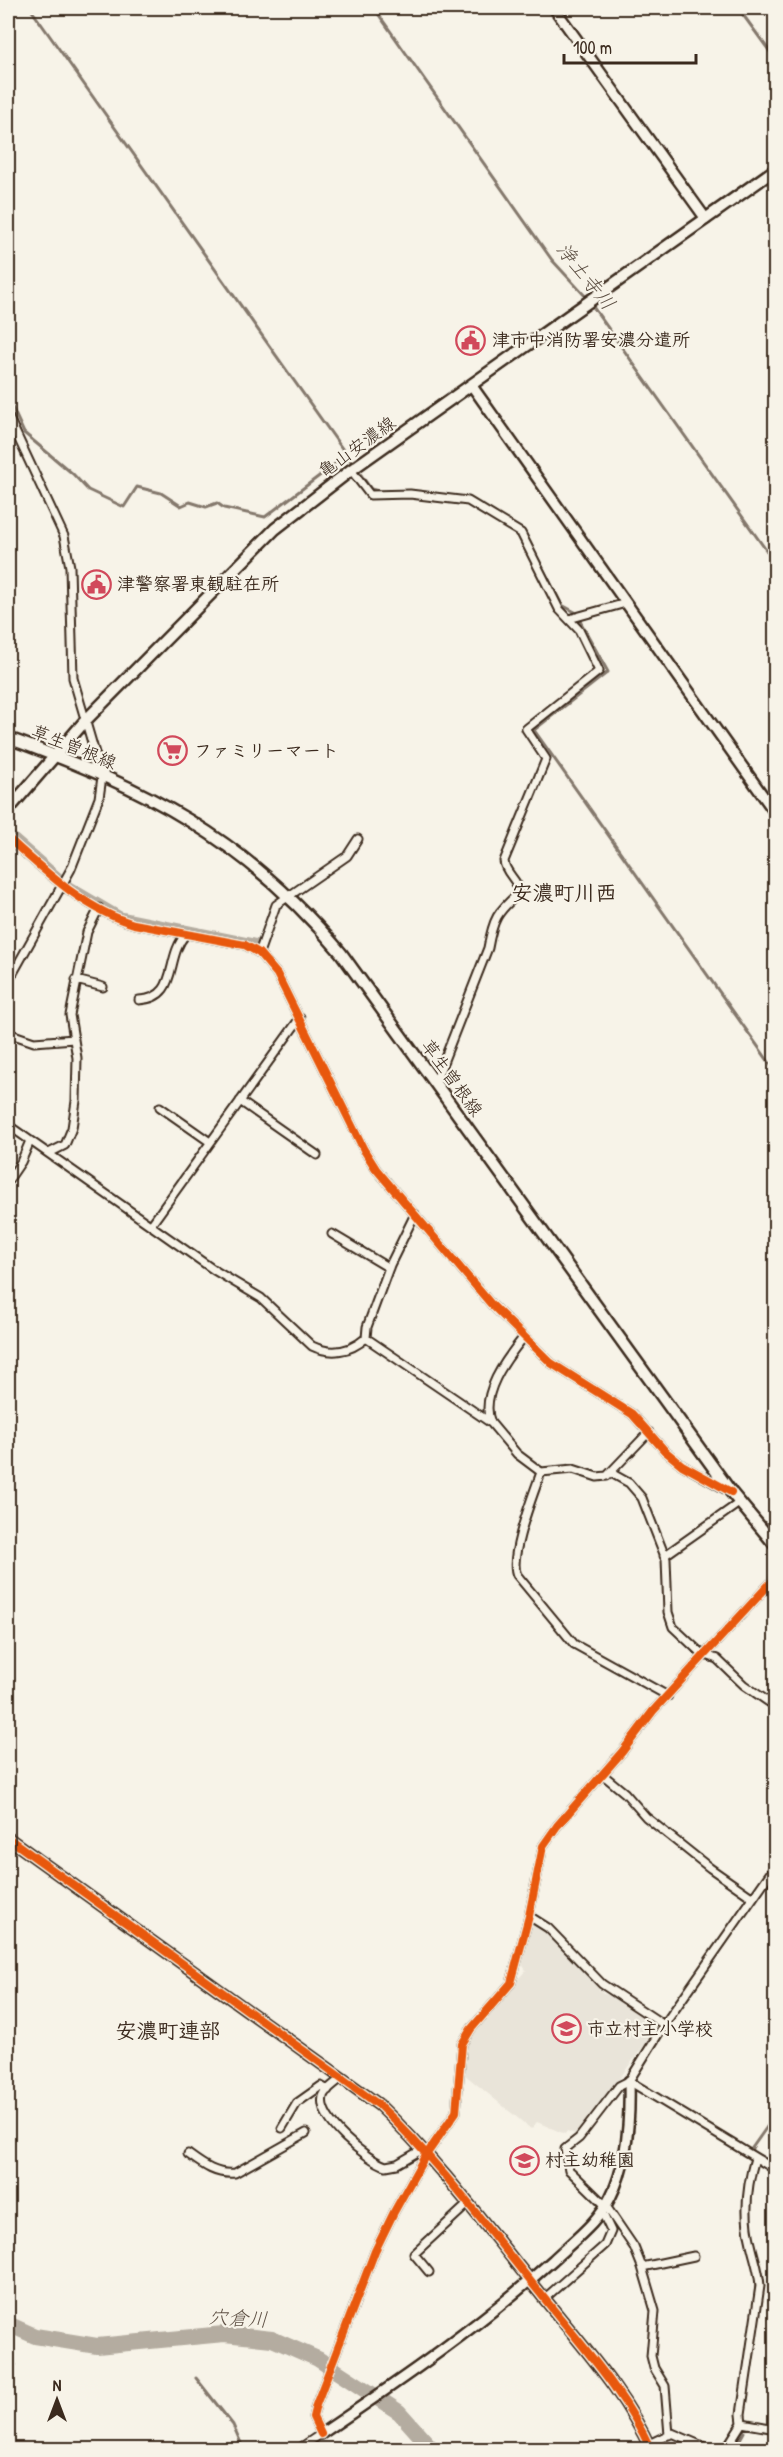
<svg xmlns="http://www.w3.org/2000/svg" width="783" height="2457" font-family="'Patrick Hand','Klee One',sans-serif">
<style>
.built{fill:#e9e4d9}
.lines{fill:none;stroke-linecap:round;stroke-linejoin:round}
.stream{stroke:#84786c;stroke-width:3}
.canal{stroke:#b4aca0;stroke-width:9}
.river{stroke:#b4aca0;stroke-width:16}
.minor-casing{stroke:#3b2a1e;stroke-width:11}
.tertiary-casing{stroke:#3b2a1e;stroke-width:14}
.secondary-casing{stroke:#3b2a1e;stroke-width:15}
.minor{stroke:#f7f3e8;stroke-width:7}
.tertiary{stroke:#f7f3e8;stroke-width:9}
.secondary{stroke:#f7f3e8;stroke-width:10}
.cycleway-casing{stroke:#f7f3e8;stroke-width:11}
.cycleway{stroke:#e8590c;stroke-width:8}
.labels{text-anchor:middle;stroke-width:4.5;stroke-linejoin:round;paint-order:stroke}
.poi-label{font-size:18px;font-weight:bold;fill:#3b2a1e;stroke:#f7f3e8;text-anchor:start}
.street-label{font-size:18px;fill:#3b2a1e;stroke:#f7f3e8}
.water-label{font-size:20px;font-style:italic;fill:#5f5145;stroke:#f7f3e8}
.quarter-label{font-size:21px;font-weight:bold;fill:#3b2a1e;stroke:#f7f3e8}
</style>
<rect width="100%" height="100%" fill="#f7f3e8"/>
<filter id="ink" filterUnits="userSpaceOnUse"><feTurbulence type="fractalNoise" baseFrequency=".0167" numOctaves="2"/><feDisplacementMap in="SourceGraphic" scale="12" xChannelSelector="R" yChannelSelector="G"/><feConvolveMatrix kernelMatrix="1 2 1 2 8 2 1 2 1" color-interpolation-filters="sRGB"/></filter>
<g filter="url(#ink)">
<!-- built -->
<path class="built" d="M535 1923 559 1942 591 1977 600 1991 607 1995 611 1992 658 2027 577 2135 567 2131 565 2134 537 2122 531 2129 464 2074 465 2048 473 2032 526 1970 520 1962 529 1925Z"/>
<g class="lines">
<!-- stream -->
<path class="stream" d="M30 8 353 464
M374 8 552 260 587 298
M738 8 776 60
M591 304 776 564
M8 398 24 433 73 474 88 490 124 507 137 487 161 493 181 506 190 502 206 507 217 503 224 508 265 517 347 455
M357 469 371 489 382 492
M469 498 517 527
M523 530 562 605 575 612 608 672 534 730 776 1072
M744 2204 752 2148 776 2114
M746 2234 750 2254
M755 2298 756 2275
M8 2362 15 2365
M196 2378 233 2425 244 2450
M739 2416 748 2343
M734 2450 744 2432 742 2426"/>
<!-- canal -->
<path class="canal" d="M8 833 69 886 120 916 258 944"/>
<!-- river -->
<path class="river" d="M8 2324 35 2336 97 2346 224 2334 272 2339 318 2359 399 2412 433 2450"/>
<defs>
<path id="minor" d="M8 416 64 536 70 567 73 678 102 777 99 798 71 869 8 982
M351 470 370 495 410 494 468 501 521 533 559 609 579 630 599 671 526 729 546 759 504 861C505 874 519 880 519 893 497 912 493 919 488 948L435 1083
M569 619 626 603
M8 838C45 871 85 910 134 924L245 945 259 953 277 974 364 1150 376 1169 491 1304 551 1363 632 1414 665 1451 682 1465 728 1491
M259 953 276 905 347 856 358 839
M76 980 103 987
M139 1000C180 998 164 958 186 934
M8 1033 34 1042 74 1039
M240 1101 317 1155
M160 1107 210 1142
M8 1125 214 1270 261 1298 312 1346C331 1355 350 1352 366 1338L367 1327 390 1265 415 1214
M49 1153 65 1145 72 1128 76 1101 77 1058 70 1015 87 932 99 908
M8 1181 21 1162 30 1141
M151 1225 300 1018
M332 1234 389 1268
M366 1338 491 1423 517 1454 541 1472 573 1469 597 1477 607 1476 649 1432
M491 1423C479 1395 506 1359 523 1338
M541 1472C534 1493 508 1557 517 1575L574 1644 668 1696
M611 1473 629 1483 642 1498 666 1559 668 1612 673 1627 704 1656
M664 1556 739 1503
M706 1655 717 1659 744 1685 776 1707
M602 1774 625 1793 646 1817 710 1868 753 1898
M529 1916 548 1928 602 1984 664 2025
M342 2077C337 2083 324 2090 323 2097 317 2119 367 2160 386 2166L397 2164 423 2149
M629 2081 776 2170
M282 2128 297 2103 321 2086 328 2090
M188 2154C203 2165 216 2175 235 2173L306 2133
M755 2158C747 2185 744 2216 751 2244 754 2258 759 2270 760 2286L741 2414 742 2423 776 2429
M642 2267 694 2256
M429 2272 414 2254 468 2204
M544 2299 605 2245 611 2231 602 2212
M669 2435 665 2386 654 2368 651 2356 655 2311 642 2267 634 2247 606 2206 569 2170 565 2149 579 2138 619 2086 629 2081 664 2025 776 1865
M649 2444 672 2433 712 2450
M59 2450H74
M297 2450 321 2434 313 2417 316 2405 375 2251 394 2212 424 2158 456 2112 462 2044 471 2029 511 1983 529 1916 543 1846 557 1826 622 1752 653 1711 776 1577
M725 2450 742 2423"/>
<path id="tertiary" d="M554 8 706 219
M472 386 776 814
M8 1838 379 2105C439 2162 488 2229 540 2293 579 2343 625 2391 651 2450
M321 2434C401 2380 481 2325 553 2260 574 2240 598 2223 611 2196 628 2163 630 2118 629 2081"/>
<path id="secondary" d="M8 738C146 788 245 838 341 953L731 1492 776 1546
M8 810 85 721 275 529 351 470 776 169"/>
</defs>
<!-- minor casing -->
<use href="#minor" class="minor-casing"/>
<!-- tertiary casing -->
<use href="#tertiary" class="tertiary-casing"/>
<!-- secondary casing -->
<use href="#secondary" class="secondary-casing"/>
<!-- minor -->
<use href="#minor" class="minor"/>
<!-- tertiary -->
<use href="#tertiary" class="tertiary"/>
<!-- secondary -->
<use href="#secondary" class="secondary"/>
<defs>
<path id="cycleway" d="M8 838C45 871 85 910 134 924L245 945 259 953 277 974 364 1150 376 1169 491 1304 551 1363 632 1414 665 1451 682 1465 731 1492
M8 1838 379 2105C439 2162 488 2229 540 2293 579 2343 625 2391 651 2450
M321 2434 313 2417 316 2405 375 2251 394 2212 424 2158 456 2112 462 2044 471 2029 511 1983 529 1916 543 1846 557 1826 622 1752 653 1711 776 1577"/>
</defs>
<!-- cycleway casing -->
<use href="#cycleway" class="cycleway-casing"/>
<!-- cycleway -->
<use href="#cycleway" class="cycleway"/>
</g>
</g>
<!-- icons -->
<defs>
<symbol id="civic-ring" viewBox="-11 -11 22 22"><circle r="9.5" fill="#f7f3e8" stroke="#d1495b" stroke-width="1.5"/><path d="M-.6-6.5H3V-4.5H.6V-3L4-1V1h2V6H-6V1h2V-1L-.6-3ZM-1.2 2.5V6h2.4V2.5Z" fill="#d1495b"/></symbol>
<symbol id="supermarket-ring" viewBox="-11 -11 22 22"><circle r="9.5" fill="#f7f3e8" stroke="#d1495b" stroke-width="1.5"/><path d="M-6-5.5h2.5l.6 2H6L4.5 2H-2.5L-4.4-4H-6ZM-1.5 3.2a1.3 1.3 0 1 0 .1 0ZM3 3.2a1.3 1.3 0 1 0 .1 0Z" fill="#d1495b"/></symbol>
<symbol id="school-ring" viewBox="-11 -11 22 22"><circle r="9.5" fill="#f7f3e8" stroke="#d1495b" stroke-width="1.5"/><path d="M0-5L7-2L0 1L-7-2ZM-4 1L0 2.5L4 1V4Q0 6-4 4Z" fill="#d1495b"/></symbol>
</defs>
<g fill-rule="evenodd">
<use href="#civic-ring" x="454" y="324" width="33" height="33"/>
<use href="#civic-ring" x="80" y="568" width="33" height="33"/>
<use href="#supermarket-ring" x="156" y="734" width="33" height="33"/>
<use href="#school-ring" x="550" y="2012" width="33" height="33"/>
<use href="#school-ring" x="508" y="2144" width="33" height="33"/>
</g>
<g class="labels">
<!-- poi labels -->
<g class="poi-label">
<text x="492" y="346">津市中消防署安濃分遣所</text>
<text x="117" y="590">津警察署東観駐在所</text>
<text x="194" y="757">ファミリーマート</text>
<text x="587" y="2035">市立村主小学校</text>
<text x="545" y="2166">村主幼稚園</text>
</g>
<!-- street labels -->
<g class="street-label">
<text transform="translate(357 447) rotate(-36)" y="6">亀山安濃線</text>
<text transform="translate(74 747) rotate(22)" y="6">草生曽根線</text>
<text transform="translate(452 1078) rotate(54)" y="6">草生曽根線</text>
</g>
<!-- water labels -->
<g class="water-label">
<text transform="translate(586 276) rotate(51)" y="7">浄土寺川</text>
<text transform="translate(238 2318) rotate(3)" y="7">穴倉川</text>
</g>
<!-- quarter labels -->
<g class="quarter-label">
<text x="564" y="900">安濃町川西</text>
<text x="168" y="2038">安濃町連部</text>
</g>
</g>
<!-- margin -->
<rect width="783" height="2457" fill="none" stroke="#f7f3e8" stroke-width="30"/>
<rect x="15" y="15" width="753" height="2427" fill="none" stroke="#3b2a1e" stroke-width="2" filter="url(#ink)"/>
<!-- north arrow -->
<g transform="translate(57 2400)" stroke="#f7f3e8" stroke-width="4.5" paint-order="stroke">
<path d="M0-4.5L10 22L0 15L-10 22Z" fill="#3b2a1e"/>
<text y="-9" font-size="16" font-weight="bold" text-anchor="middle" fill="#3b2a1e">N</text>
</g>
<!-- scale -->
<path d="M564 54v9h132v-9" fill="none" stroke="#3b2a1e" stroke-width="3"/>
<text x="573" y="54" font-size="18" fill="#3b2a1e" stroke="#f7f3e8" stroke-width="4.5" paint-order="stroke">100 m</text>
</svg>
